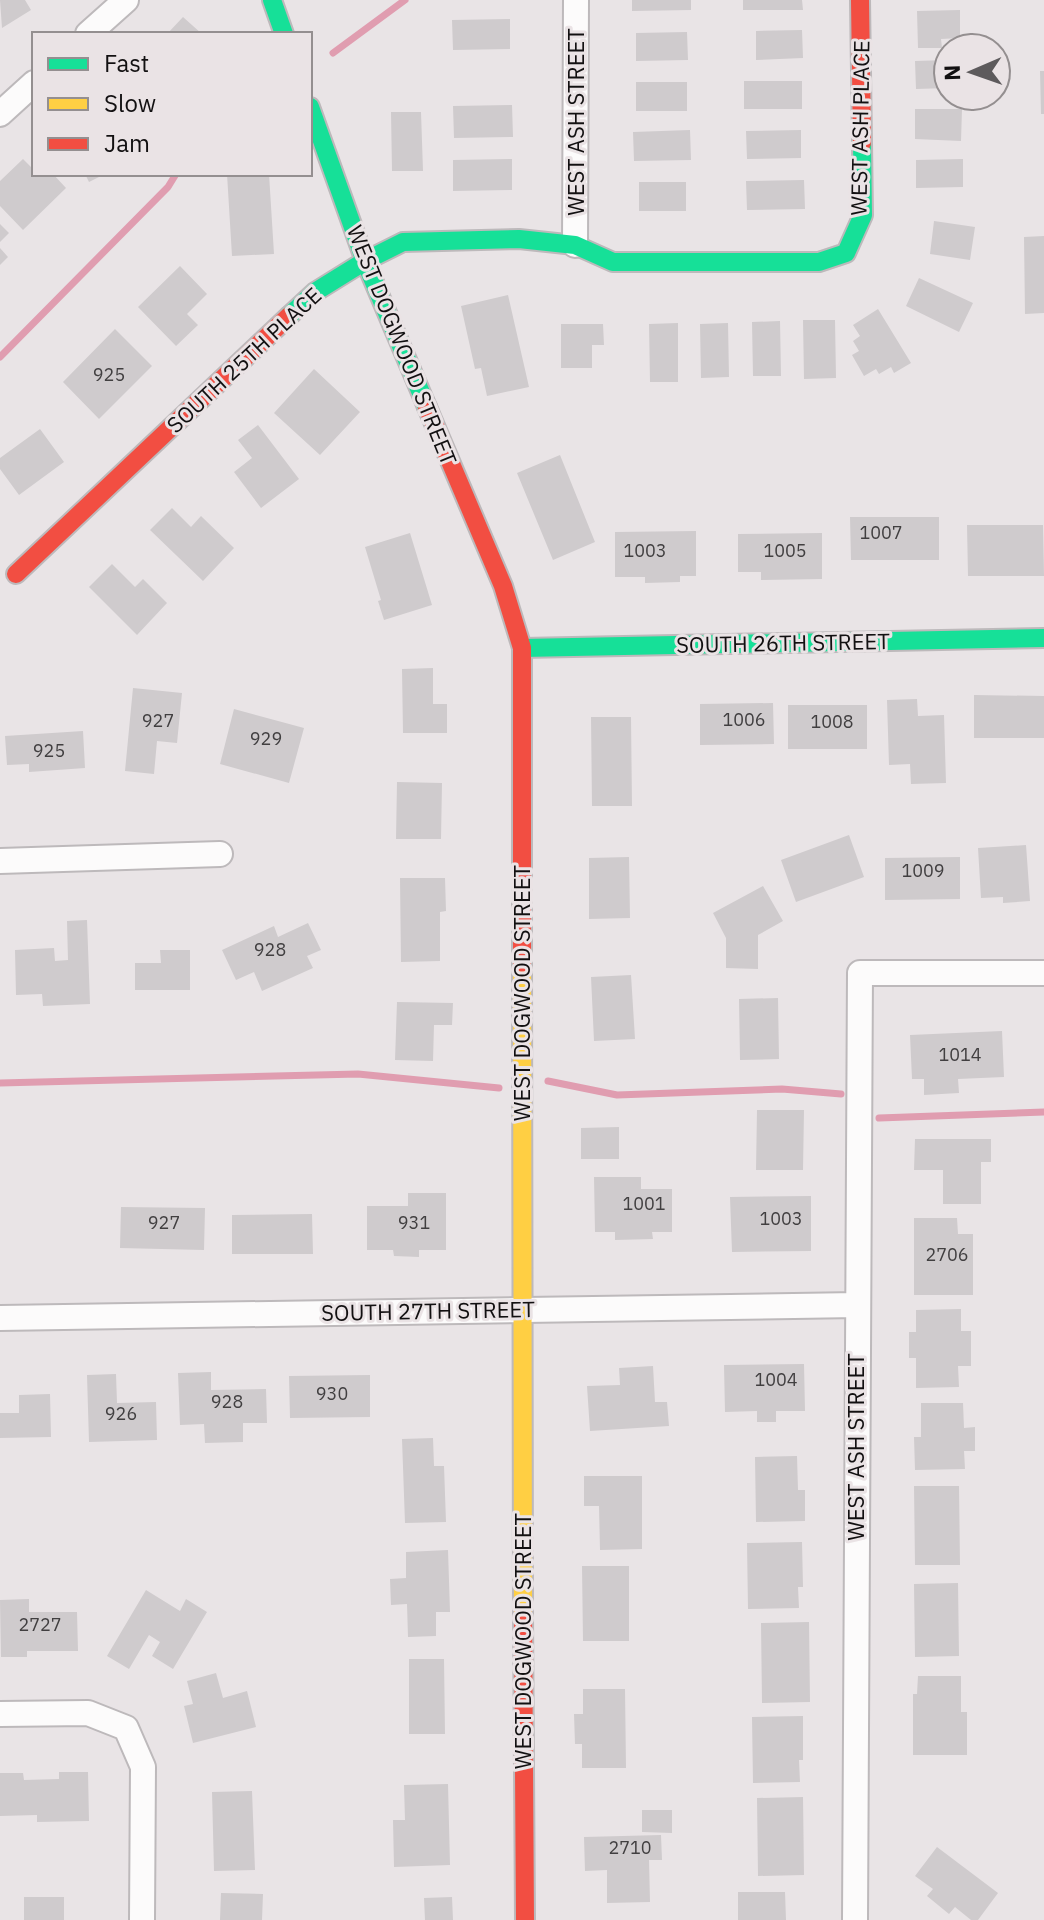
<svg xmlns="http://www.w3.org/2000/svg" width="1044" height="1920" font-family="'IBM Plex Sans',sans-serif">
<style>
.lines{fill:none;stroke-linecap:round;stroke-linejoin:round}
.stream{stroke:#e09db0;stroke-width:7}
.building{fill:#cfcbcd}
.street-casing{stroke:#bdb9bb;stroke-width:28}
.fast-casing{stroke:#bdb9bb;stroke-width:22}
.slow-casing{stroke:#bdb9bb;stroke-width:22}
.jam-casing{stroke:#bdb9bb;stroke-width:22}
.street{stroke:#fcfbfb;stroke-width:24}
.fast{stroke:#16e098;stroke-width:18}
.slow{stroke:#ffcf43;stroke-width:18}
.jam{stroke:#f24e42;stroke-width:18}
.labels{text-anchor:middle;stroke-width:6;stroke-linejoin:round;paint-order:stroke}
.number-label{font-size:18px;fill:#413f40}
.street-label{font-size:22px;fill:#121011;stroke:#eae3e5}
</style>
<rect width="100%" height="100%" fill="#e9e4e6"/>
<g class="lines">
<!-- stream -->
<path class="stream" d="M333 53 405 0
M0 357 168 187 176 174
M548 1081 617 1095 782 1089 841 1094
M0 1083 358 1074 499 1088
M879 1118 1044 1112"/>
</g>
<!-- building -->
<path class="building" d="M0 0H25L31 10 2 28Z
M632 0H691V10L632 11Z
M743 0H802L803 10H743Z
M960 10V38L941 39 942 48H918L917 11Z
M183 17 202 34H167Z
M510 19V49L453 50 452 20Z
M802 30 803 58 756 60V31Z
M687 32 688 60 636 61V33Z
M948 60V88L916 89 915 61Z
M1040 71H1044V114H1041Z
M744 81H802V109H744Z
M636 82H687V111H636Z
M512 105 513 137 454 138 453 106Z
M915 109H962L961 141 915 139Z
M391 112H421L423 171H392Z
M690 130 691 160 634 161 633 132Z
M801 130V158L747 159 746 131Z
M23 159 34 170V174H53L66 188 23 230 0 206V181Z
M512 159V190L453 191V160Z
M963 159V187L916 188V160Z
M85 174H105L89 182Z
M227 174H269L274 254 232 256Z
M804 180 805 209 747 210 746 181Z
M639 182H686V211H639Z
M934 221 975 227 970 260 930 254Z
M0 224 9 233 0 242Z
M1044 236V313L1025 314 1024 237Z
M0 248 8 257 0 265Z
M180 266 207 294 187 314 198 325 176 346 138 307Z
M919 278 973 303 959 332 906 306Z
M508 295 529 387 487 396 481 368 475 369 461 306Z
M878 309 911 363 894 373 891 367 879 374 876 369 864 376 852 355 859 351 853 341 860 336 853 325Z
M803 320H835L836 378 804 379Z
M780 321 781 376H753L752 322Z
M678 323V382H650L649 324Z
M728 323 729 377 701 378 700 324Z
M561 324H603L604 345H592V368H561Z
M115 329 152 366 99 419 63 382Z
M314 369 360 412 320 455 274 413Z
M258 425 299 479 261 508 234 472 252 458 238 440Z
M40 429 64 462 19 495 0 469V458Z
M560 455 595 542 553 560 517 473Z
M172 508 191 527 201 516 234 548 203 581 150 530Z
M850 517H939V560H851Z
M967 525H1043L1044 576H968Z
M696 531V576H680V582L645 583V577H615V532Z
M410 533 432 605 384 620 378 601 381 600 365 547Z
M822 533V579L761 580V572H738V534Z
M112 564 135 587 143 579 167 603 137 635 89 587Z
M433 668V704H447V733H403L402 669Z
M133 688 182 693 177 743 157 741 154 774 125 771Z
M974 695 1044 696V738H974Z
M917 699 918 716 944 715 946 783 911 784 910 764 889 765 887 700Z
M773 703 774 744 700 745V704Z
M788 705H867V749H788Z
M234 709 304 728 289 783 220 764Z
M591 717H631L632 806H592Z
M83 731 85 768 29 772V764L7 765 5 736Z
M397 782 442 783 441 839H396Z
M849 835 864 877 796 902 781 860Z
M1026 845 1030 901 1003 903V897L981 898 978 848Z
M629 857 630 918 589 919V858Z
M960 857V899L885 900V858Z
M400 878H445L446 911 440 912V961L401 962Z
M763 886 783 921 758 935V969L726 968V938L713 913Z
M87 920 90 1004 43 1006 42 994 16 995 15 950 54 948 55 961 68 960 67 921Z
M308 923 321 950 307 956 313 968 262 991 254 972 236 980 222 950 274 926 278 937Z
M160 950H190V990H135V963H161Z
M631 975 635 1039 594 1041 591 977Z
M778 998 779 1059 740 1060 739 999Z
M397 1002 453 1003 452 1025H434L433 1061 395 1060Z
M1002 1031 1004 1077 958 1079 959 1093 924 1095V1079H912L910 1035Z
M757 1110H804L803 1170H756Z
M619 1127V1159H581V1128Z
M915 1139H991V1162H981V1204H943V1170H914Z
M594 1177H641V1189H672V1232H652L653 1239 615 1240V1232H595Z
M408 1193H446V1250H419V1257L394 1256 393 1250H367V1206H408Z
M811 1196V1251L732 1252 730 1197Z
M121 1207 205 1208 204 1250 120 1248Z
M312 1214 313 1254H232V1215Z
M914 1218H957L958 1234H973V1295H914Z
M961 1309V1331H971V1366H958L959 1387 916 1388V1358H909V1332H916V1310Z
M804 1364 805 1411H776V1422H757V1411L725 1412 724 1365Z
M653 1366 655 1402H667L669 1426 590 1431 587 1386 620 1385 619 1368Z
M211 1372V1390L266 1389 267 1423H243V1442L205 1443 204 1424 180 1425 178 1373Z
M116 1374 117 1403 156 1402 157 1440 89 1442 87 1375Z
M370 1375V1417L290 1418 289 1376Z
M50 1394 51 1437 0 1438V1413H19V1395Z
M921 1403H963L964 1428 975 1427V1451H964L965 1469 915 1470 914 1437H921Z
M433 1438 434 1466H444L446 1522 405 1523 402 1439Z
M797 1456 798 1490H805V1521L756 1522 755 1457Z
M584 1476H642V1549L600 1550 599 1506H584Z
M914 1486H959L960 1565H915Z
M802 1542 803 1587H798L799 1608 748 1609 747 1543Z
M448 1550 450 1612H436V1636L408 1637 407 1604 391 1605 390 1579 406 1578V1552Z
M582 1566H629V1641H583Z
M958 1583 959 1656 915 1657 914 1584Z
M146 1590 180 1611 186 1599 207 1612 173 1669 152 1656 160 1642 149 1635 129 1669 107 1656Z
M29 1599V1612H77L78 1651H27V1657H1L0 1600Z
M809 1622 810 1702 762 1703 761 1623Z
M409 1659H444L445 1734H409Z
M216 1673 223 1698 247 1691 256 1727 193 1743 184 1706 193 1704 187 1681Z
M918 1676H961V1712H967V1755H913V1694H917Z
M583 1689H625L626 1768H582V1744H575L574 1714H583Z
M803 1716V1760H799L800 1782 753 1783 752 1717Z
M59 1772H88L89 1821 37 1822V1815L0 1816V1773H23L24 1780 59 1779Z
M448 1784 450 1865 394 1867 393 1820H405L404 1785Z
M252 1791 255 1870 214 1871 212 1792Z
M803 1797 804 1875 758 1876 757 1798Z
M642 1810H672V1833L642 1832Z
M661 1835 662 1860H649L650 1902 607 1903V1870L585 1871 584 1837Z
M937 1847 998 1893 978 1920H971L955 1907 949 1914 927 1896 933 1889 915 1876Z
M738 1892H785L786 1920H738Z
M221 1893 263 1894 262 1920H220Z
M24 1897H64V1920H24Z
M452 1897 453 1920H425L424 1898Z"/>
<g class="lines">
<defs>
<path id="street" d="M88 34 126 0
M0 114 34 83
M575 245 576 0
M0 861 220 854
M0 1318 857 1305
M0 1714 88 1713 126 1728 143 1767 142 1920
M855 1920 860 973H1044"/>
<path id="fast" d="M272 0 284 34
M310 107 365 261 427 407
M289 316 315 292 365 261 403 242 519 239 575 245 613 262H819L846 253 863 215 862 143
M522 648 1044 638"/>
<path id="slow" d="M522 963 523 1615"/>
<path id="jam" d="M860 0 862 143
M427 407 503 586 522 648V963
M16 574 289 316
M523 1615 525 1920"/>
</defs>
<!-- street casing -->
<use href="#street" class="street-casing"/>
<!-- fast casing -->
<use href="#fast" class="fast-casing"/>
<!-- slow casing -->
<use href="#slow" class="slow-casing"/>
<!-- jam casing -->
<use href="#jam" class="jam-casing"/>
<!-- street -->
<use href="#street" class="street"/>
<!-- fast -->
<use href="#fast" class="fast"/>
<!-- slow -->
<use href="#slow" class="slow"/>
<!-- jam -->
<use href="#jam" class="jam"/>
</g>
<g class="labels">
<!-- number labels -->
<g class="number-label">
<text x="109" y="381">925</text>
<text x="881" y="539">1007</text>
<text x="645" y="557">1003</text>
<text x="785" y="557">1005</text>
<text x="744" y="726">1006</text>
<text x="158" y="727">927</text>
<text x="832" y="728">1008</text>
<text x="266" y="745">929</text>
<text x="49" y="757">925</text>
<text x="923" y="877">1009</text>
<text x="270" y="956">928</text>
<text x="960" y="1061">1014</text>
<text x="644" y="1210">1001</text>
<text x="781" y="1225">1003</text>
<text x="164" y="1229">927</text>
<text x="414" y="1229">931</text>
<text x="947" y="1261">2706</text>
<text x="776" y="1386">1004</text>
<text x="332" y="1400">930</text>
<text x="227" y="1408">928</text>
<text x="121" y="1420">926</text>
<text x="40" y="1631">2727</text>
<text x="630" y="1854">2710</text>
</g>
<!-- street labels -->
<g class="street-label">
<text transform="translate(576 122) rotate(-90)" y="8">WEST ASH STREET</text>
<text transform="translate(860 128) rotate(-89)" y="8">WEST ASH PLACE</text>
<text transform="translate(402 345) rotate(68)" y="8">WEST DOGWOOD STREET</text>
<text transform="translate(244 360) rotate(-43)" y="8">SOUTH 25TH PLACE</text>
<text transform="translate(783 643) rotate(-1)" y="8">SOUTH 26TH STREET</text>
<text transform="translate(522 993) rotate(-90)" y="8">WEST DOGWOOD STREET</text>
<text transform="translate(428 1311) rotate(-1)" y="8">SOUTH 27TH STREET</text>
<text transform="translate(856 1447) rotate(-90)" y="8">WEST ASH STREET</text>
<text transform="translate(523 1641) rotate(-90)" y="8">WEST DOGWOOD STREET</text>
</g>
</g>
<!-- legend -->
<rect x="32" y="32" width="280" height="144" fill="#eae3e5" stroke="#948f90" stroke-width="2"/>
<rect x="48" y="58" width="40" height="12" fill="#16e098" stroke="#948f90" stroke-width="2"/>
<text x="104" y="72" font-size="24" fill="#121011">Fast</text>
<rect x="48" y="98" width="40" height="12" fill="#ffcf43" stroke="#948f90" stroke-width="2"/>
<text x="104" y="112" font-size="24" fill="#121011">Slow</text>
<rect x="48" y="138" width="40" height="12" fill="#f24e42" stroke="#948f90" stroke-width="2"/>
<text x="104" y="152" font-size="24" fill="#121011">Jam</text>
<!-- north arrow -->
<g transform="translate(972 72) rotate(268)"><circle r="38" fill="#eae3e5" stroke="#948f90" stroke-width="2"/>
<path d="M0-6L14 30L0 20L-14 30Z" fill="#5d5a5c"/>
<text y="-12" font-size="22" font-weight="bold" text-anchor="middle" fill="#121011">N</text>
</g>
</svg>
